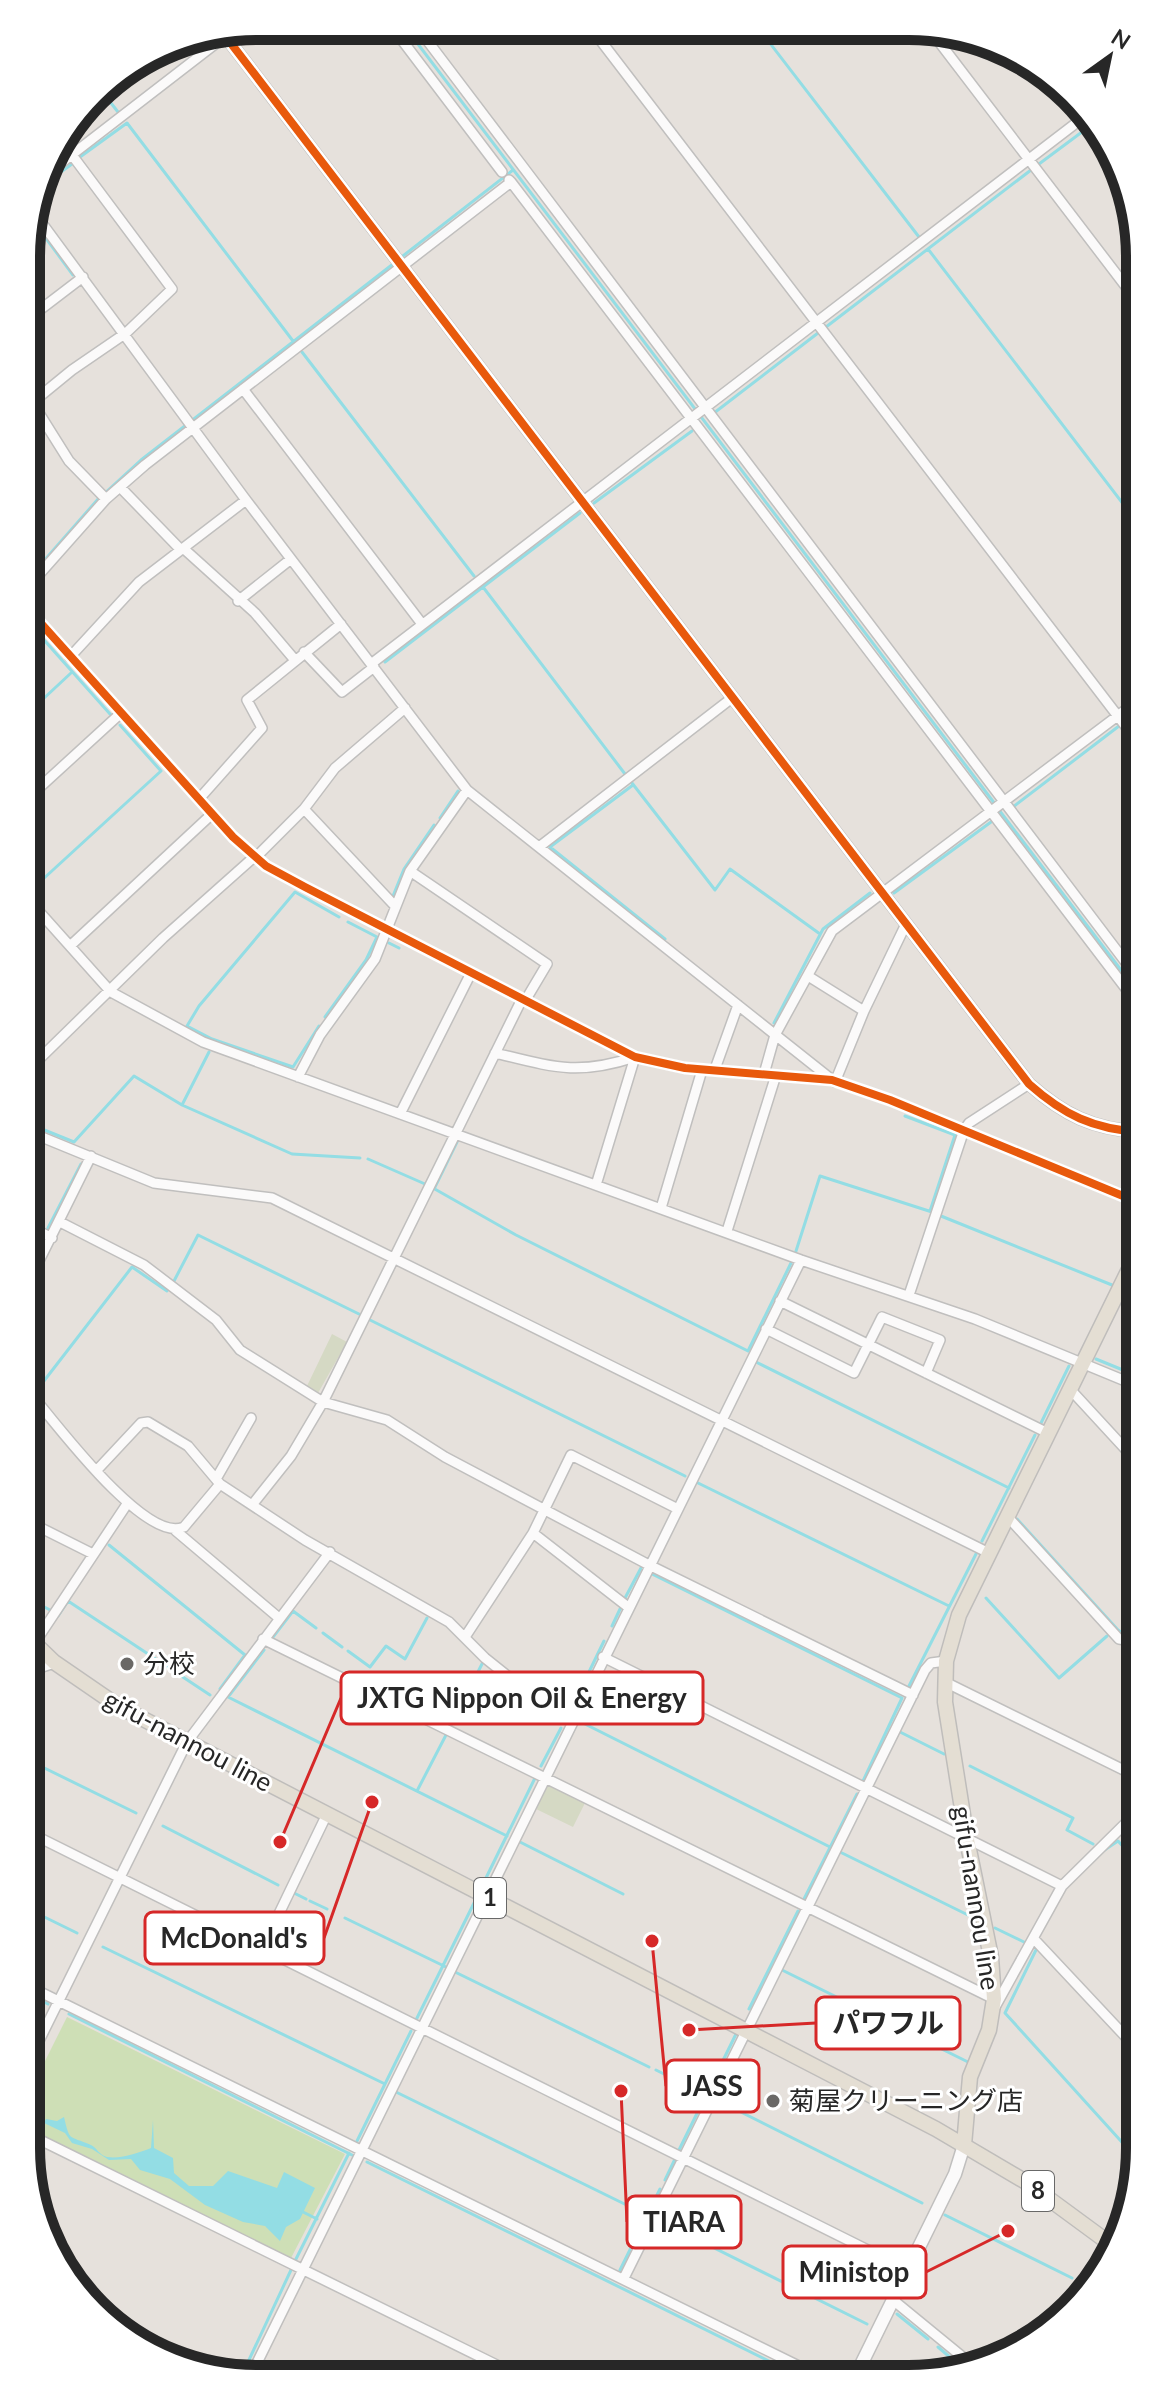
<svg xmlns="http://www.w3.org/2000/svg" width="1166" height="2405" font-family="Lato,'Noto Sans JP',sans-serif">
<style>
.green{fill:#cedfb6}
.cemetery{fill:#d5d9c4}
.water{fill:#93dde4}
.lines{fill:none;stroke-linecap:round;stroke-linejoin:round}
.stream{stroke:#93dde4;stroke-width:3}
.minor-casing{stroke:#c0bfbe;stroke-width:12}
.tertiary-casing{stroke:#c0bfbe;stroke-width:14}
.secondary-casing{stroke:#c0bfbe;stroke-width:15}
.primary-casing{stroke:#bfbdbb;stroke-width:17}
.minor{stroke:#fbfafa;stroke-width:9}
.tertiary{stroke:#fbfafa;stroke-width:11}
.secondary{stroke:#fbfafa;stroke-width:12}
.primary{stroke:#e4ded3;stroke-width:14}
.cycleway-casing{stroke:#fff;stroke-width:13}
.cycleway{stroke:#e8590c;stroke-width:8}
.poi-dot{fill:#6a6866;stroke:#fff;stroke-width:3}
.labels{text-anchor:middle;stroke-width:6;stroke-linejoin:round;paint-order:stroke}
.shield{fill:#fff;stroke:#686868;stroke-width:2}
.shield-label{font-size:24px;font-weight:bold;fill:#272727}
.poi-label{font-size:26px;fill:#272727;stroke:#fff;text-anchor:start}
.street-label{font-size:26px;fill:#272727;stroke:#fff}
.rim{fill:none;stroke:#272727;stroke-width:10}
.leader{fill:none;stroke:#d62828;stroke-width:3}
.callout-dot{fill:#d62828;stroke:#fff;stroke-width:3}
.callout{fill:#fff;stroke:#d62828;stroke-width:3}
.callout-label{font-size:28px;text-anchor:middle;font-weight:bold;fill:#272727}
</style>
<rect width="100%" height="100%" fill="#e6e1dc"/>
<!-- green -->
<path class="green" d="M67 2017 345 2154 291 2258 26 2127V2099Z"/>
<!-- cemetery -->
<path class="cemetery" d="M332 1334 347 1342 318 1393 307 1386Z
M547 1782 586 1801 573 1827 534 1808Z"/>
<!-- water -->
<path class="water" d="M64 2117C70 2142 68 2135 91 2145 97 2148 99 2155 107 2157 122 2159 138 2153 151 2148L153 2120 154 2148 173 2158 174 2173 189 2186H213L228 2171 277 2188 284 2172 315 2188 300 2219 286 2227 280 2241 265 2226 243 2222 205 2205 170 2179 140 2170 131 2159 109 2160 92 2149 72 2143 65 2133 44 2123 46 2119 57 2121Z"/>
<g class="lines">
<!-- stream -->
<path class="stream" d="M405 27 995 804
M759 29 919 237
M100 89 118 112
M58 145 65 154
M80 157 127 123 293 341
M1039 164 1090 126
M40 187 72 164
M31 218 73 275
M928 249 1140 526
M399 259 513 170
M826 327 1031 170
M302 352 474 576
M714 413 818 333
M105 493 141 460 393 264
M594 503 692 431
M28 579 99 498
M483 587 625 774
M28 622 110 714
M385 662 580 513
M27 714 71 673
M1126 721 1140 711
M632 783 715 890 730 869 820 934
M633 785 550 847 665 939
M1013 807 1119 726
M999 810 1140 995
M440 818 458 791
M30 891 161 771 120 725
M894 893 991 822
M393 896 404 869 434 825
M389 943 399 948
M325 1017 366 960 377 937 348 922
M774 1023 823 929 870 893
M319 1026 293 1067 212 1039 187 1026 199 1006 295 892 339 917
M182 1105 209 1052
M905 1116 955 1135 930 1211
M27 1123 74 1142 134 1076 182 1105 292 1154 360 1158
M368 1159 425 1184
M433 1188 516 1235 748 1351 791 1263
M434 1189 457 1142
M941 1216 1112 1285
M48 1228 81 1164
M796 1251 820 1176 932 1212
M27 1269 43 1240
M174 1281 198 1235 361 1315
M368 1319 685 1476
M1096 1359 1140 1377
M756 1362 1009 1488
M27 1378 37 1390 132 1267 167 1291
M1041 1423 1069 1366
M696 1482 949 1606
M1017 1519 1118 1630 1125 1635 1140 1637
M982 1541 1035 1435
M109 1545 245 1655 220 1689
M650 1573 902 1698 863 1781
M27 1598 52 1611
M625 1598 641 1568
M986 1598 1059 1678 1107 1636
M58 1616 68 1601 210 1695
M612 1626 621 1607
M323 1633 342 1647
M273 1637 293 1611 316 1628
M264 1650 228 1697 507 1836
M348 1651 370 1667 386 1646 405 1659 427 1618
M909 1686 976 1554
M571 1709 604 1641
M577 1720 830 1847
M450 1727 483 1662
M900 1732 944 1754
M26 1759 136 1813
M541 1766 561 1728
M970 1766 1073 1818 1067 1830 1093 1844
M417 1791 446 1735
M163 1826 278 1885
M518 1841 623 1894
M1103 1851 1118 1841 1140 1865
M840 1852 970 1916
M484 1882 535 1778
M294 1893 306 1899
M804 1899 857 1794
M310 1901 327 1909
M26 1908 77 1933
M345 1918 446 1967
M995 1928 1024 1942
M103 1947 385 2084
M1036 1950 1005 2013 1139 2161
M782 1970 968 2062
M455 1972 649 2067
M26 1993 48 2004
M749 2009 798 1911
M69 2014 354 2156
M416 2020 474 1903
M656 2070 708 2096
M396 2092 649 2216
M715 2099 922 2203
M357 2141 411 2031
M678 2152 736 2034
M367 2162 805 2379
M665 2180 675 2159
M303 2212 317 2219
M945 2215 1072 2278
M656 2219 867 2324
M295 2261 349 2153
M620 2270 660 2189
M897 2314 928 2339
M938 2347 965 2370
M241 2377 291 2270"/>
<defs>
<path id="minor" d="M392 27 502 172
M417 27 1140 981
M591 28 1140 745
M930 30 1140 305
M43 177 232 31
M511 182 1140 1007
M33 211 243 496 467 790 831 1079
M28 319 83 277
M243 389 422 624
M28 406 37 410 69 461 106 499 145 465 511 182 509 180
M28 406 72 370 126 333 172 289 72 155
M1140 415 1130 402 1140 395
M120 487 181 550
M183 548 255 613 294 659
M28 587 106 499
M238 601 291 559
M28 609 233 837 266 866 305 887 635 1057 685 1068 832 1080 890 1100 1140 1203
M304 652 342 692 374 667
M70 657 139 582 246 500
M371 664 1084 117
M27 799 121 713
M199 799 262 728 247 700 341 624
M539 847 732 698
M255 858 304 809
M410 871 547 964 525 1001
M27 898 111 992 203 1042 801 1260 975 1319 1140 1387
M395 906 304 809 335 768 405 708
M70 946 212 814
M808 976 864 1011 835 1082
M864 1011 906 924
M495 1053C553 1067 577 1076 635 1057
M715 1069 738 1005
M27 1071 163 938 254 857
M764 1074 775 1035 832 931 1140 699
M298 1077 320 1035 375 959 410 871 467 790
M400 1114 471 973
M27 1131 154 1183 272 1198 989 1553
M596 1185 635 1057
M661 1208 702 1070
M60 1222 144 1265 216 1320 240 1350 323 1402 387 1420 445 1457 649 1565 913 1695
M27 1225 52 1238
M727 1231 776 1075
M27 1285 91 1156
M909 1295 964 1130 969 1123 1029 1084
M780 1301 1048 1433
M766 1329 854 1373 882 1317 940 1340 926 1373
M27 1389C51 1417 145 1545 184 1527L220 1484 305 1540 449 1622 485 1658 550 1710 571 1722
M1070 1389 1140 1465
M97 1470 141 1423 148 1422 188 1446 220 1484
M216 1479 251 1418
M252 1505 291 1456 323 1402 522 999
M1007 1516 1119 1639 1140 1642
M27 1521 93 1554
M176 1531 279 1618
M533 1533 628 1607
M465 1637 533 1533 571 1455 676 1508
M263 1639 994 1999
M34 1644 127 1504
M603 1657 1062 1886
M945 1682 1140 1778
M26 1831 908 2270
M1034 1939 1139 2051
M262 1949 327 1814
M26 1985 825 2379
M995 2007 1062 1886 1140 1809
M26 2067 187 1742 330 1552
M26 2133 523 2378
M624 2278 925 1670 931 1663 946 1661
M893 2300 976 2368
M250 2377 801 1260"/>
<path id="tertiary" d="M223 33 1029 1084C1064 1115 1093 1129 1140 1132
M26 1663 42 1666 54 1662"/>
<path id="secondary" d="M854 2379 955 2174 964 2145"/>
<path id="primary" d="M27 1636 54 1662 118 1706 936 2129 1026 2182 1109 2243
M964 2145 970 2077 989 2030 994 1999 991 1957 967 1840 945 1702 946 1661 959 1615 1140 1247"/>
</defs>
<!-- minor casing -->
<use href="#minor" class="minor-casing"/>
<!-- tertiary casing -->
<use href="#tertiary" class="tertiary-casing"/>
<!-- secondary casing -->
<use href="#secondary" class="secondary-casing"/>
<!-- primary casing -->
<use href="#primary" class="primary-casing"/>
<!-- minor -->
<use href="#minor" class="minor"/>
<!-- tertiary -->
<use href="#tertiary" class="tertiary"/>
<!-- secondary -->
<use href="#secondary" class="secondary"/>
<!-- primary -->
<use href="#primary" class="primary"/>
<defs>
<path id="cycleway" d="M223 33 1029 1084C1064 1115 1093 1129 1140 1132
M28 609 233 837 266 866 305 887 635 1057 685 1068 832 1080 890 1100 1140 1203"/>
</defs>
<!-- cycleway casing -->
<use href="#cycleway" class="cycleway-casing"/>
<!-- cycleway -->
<use href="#cycleway" class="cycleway"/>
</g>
<!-- markers -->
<g class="poi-dot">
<circle cx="127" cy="1664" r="8"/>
<circle cx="773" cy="2101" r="8"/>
</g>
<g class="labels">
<!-- shield labels -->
<g class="shield">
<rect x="474" y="1878" width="32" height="40" rx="6"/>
<rect x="1022" y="2171" width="32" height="40" rx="6"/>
</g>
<g class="shield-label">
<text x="490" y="1906">1</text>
<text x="1038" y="2199">8</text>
</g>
<!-- poi labels -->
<g class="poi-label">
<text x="143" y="1673">分校</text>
<text x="789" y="2110">菊屋クリーニング店</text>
</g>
<!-- street labels -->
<g class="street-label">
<text transform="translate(188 1741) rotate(28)" y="9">gifu-nannou line</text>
<text transform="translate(976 1898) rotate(81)" y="9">gifu-nannou line</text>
</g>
</g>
<!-- crop -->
<path d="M0 0H1166V2405H0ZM257 40H909A217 217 0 0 1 1126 257V2148A217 217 0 0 1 909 2365H257A217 217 0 0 1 40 2148V257A217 217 0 0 1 257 40Z" fill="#fff" fill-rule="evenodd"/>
<path class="rim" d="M257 40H909A217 217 0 0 1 1126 257V2148A217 217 0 0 1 909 2365H257A217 217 0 0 1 40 2148V257A217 217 0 0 1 257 40Z"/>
<!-- callouts -->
<path class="leader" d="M280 1842L341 1698M372 1802L324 1938M689 2030L816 2023M652 1941L666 2086M621 2091L627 2222M1008 2231L926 2272"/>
<g class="callout-dot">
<circle cx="280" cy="1842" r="8"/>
<circle cx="372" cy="1802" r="8"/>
<circle cx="689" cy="2030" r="8"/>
<circle cx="652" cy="1941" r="8"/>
<circle cx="621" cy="2091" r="8"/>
<circle cx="1008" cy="2231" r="8"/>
</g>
<g class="callout">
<rect x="341" y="1672" width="362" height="52" rx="8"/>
<rect x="145" y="1912" width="179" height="52" rx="8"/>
<rect x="816" y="1997" width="144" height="52" rx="8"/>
<rect x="666" y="2060" width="93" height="52" rx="8"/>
<rect x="627" y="2196" width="114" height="52" rx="8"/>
<rect x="783" y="2246" width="143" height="52" rx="8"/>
</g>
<g class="callout-label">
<text x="522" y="1708">JXTG Nippon Oil &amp; Energy</text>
<text x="234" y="1948">McDonald's</text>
<text x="888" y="2033">パワフル</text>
<text x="712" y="2096">JASS</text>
<text x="684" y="2232">TIARA</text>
<text x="854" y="2282">Ministop</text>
</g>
<!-- north arrow -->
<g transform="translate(1110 56) rotate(33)" stroke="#ffffff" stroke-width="6" paint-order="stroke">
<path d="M0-6L14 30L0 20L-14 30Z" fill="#272727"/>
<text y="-12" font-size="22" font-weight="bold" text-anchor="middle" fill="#272727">N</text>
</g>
</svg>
